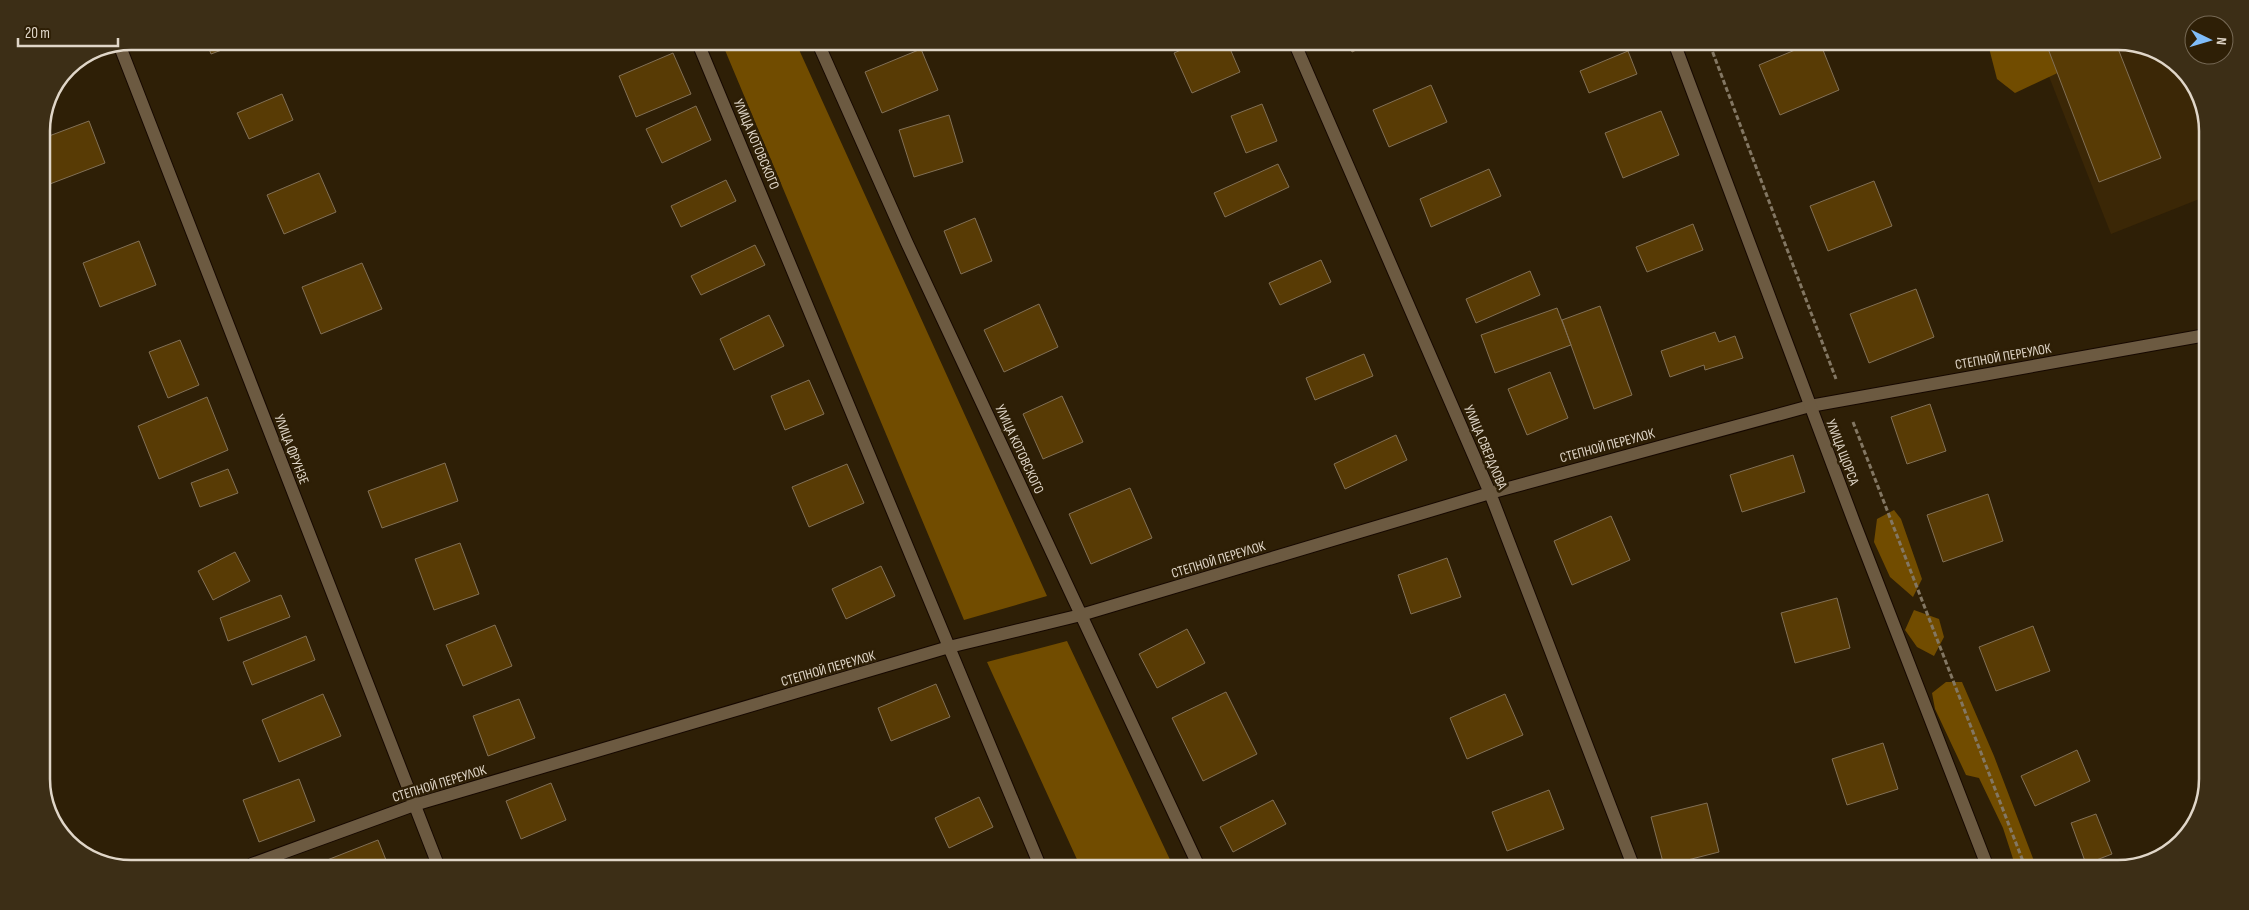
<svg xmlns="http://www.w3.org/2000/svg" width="2249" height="910" font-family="'Sofia Sans Condensed',sans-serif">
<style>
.built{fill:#3b2706}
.forest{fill:#714c00}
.building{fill:#583b05;stroke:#827056}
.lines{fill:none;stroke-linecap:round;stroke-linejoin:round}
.street-casing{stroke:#160800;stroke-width:14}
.secondary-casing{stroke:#160800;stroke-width:14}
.path{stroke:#837763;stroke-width:3;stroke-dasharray:5 2.5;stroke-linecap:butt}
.street{stroke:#6c5a41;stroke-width:12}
.secondary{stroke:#6c5a41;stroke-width:12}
.labels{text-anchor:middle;stroke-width:5;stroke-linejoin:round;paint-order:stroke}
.street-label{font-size:14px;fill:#e0d6c8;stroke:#2e1f06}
.rim{fill:none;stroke:#e0d6c8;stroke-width:2.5}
</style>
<rect width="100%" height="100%" fill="#2e1f06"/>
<!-- built -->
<path class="built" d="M2037 46H2147L2189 76 2208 125 2207 196 2111 234Z"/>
<!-- forest -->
<path class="forest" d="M722 43H796L1047 596 964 620Z
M1991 46H2065L2066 69 2015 93 1997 79 1989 48Z
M1894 510 1901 519 1922 579 1913 597 1890 577 1874 542 1877 519Z
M1914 610 1939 619 1944 637 1934 656 1917 647 1905 630Z
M1067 641 1173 866H1080L987 662Z
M1946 682H1962L1994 756 2037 869 2016 868 2003 828 1979 778 1966 775 1935 709 1932 693Z"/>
<!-- building -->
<path class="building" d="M206 41 243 42 211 54Z
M609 42H630L611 49Z
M1195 44H1228L1240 72 1192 93 1174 53Z
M1349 44H1369L1352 52Z
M1807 45H1821L1839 90 1780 115 1759 65Z
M2047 46H2117L2161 158 2099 182Z
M921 49 938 90 882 113 865 72Z
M1628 51 1637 74 1589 93 1580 71Z
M673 53 691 94 636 117 619 76Z
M1431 85 1447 122 1389 147 1373 110Z
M282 94 293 120 249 139 237 113Z
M1262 104 1277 141 1246 153 1231 116Z
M696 106 711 140 662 163 646 129Z
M1661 111 1679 155 1623 178 1605 133Z
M949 115 963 162 914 177 899 130Z
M89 121 105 163 42 187 41 139Z
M1278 164 1289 187 1225 217 1214 193Z
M1489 169 1501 196 1431 227 1420 199Z
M319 173 336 212 284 234 267 195Z
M726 180 736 201 681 227 671 206Z
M1874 181 1892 226 1828 251 1810 206Z
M975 218 992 261 961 274 944 231Z
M1693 224 1703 250 1647 272 1636 247Z
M139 241 156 285 100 307 83 263Z
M755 245 765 265 701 295 691 276Z
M1321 260 1331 282 1280 305 1269 283Z
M362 263 382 309 321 334 302 287Z
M1530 271 1540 295 1476 323 1466 299Z
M1916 289 1934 337 1869 363 1850 314Z
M1039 304 1058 347 1004 372 984 330Z
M1600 306 1632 395 1594 409 1562 320Z
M1557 308 1571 345 1495 373 1481 335Z
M769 315 784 346 734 370 720 339Z
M1715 332 1719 342 1735 336 1743 358 1705 370 1704 365 1670 377 1661 351Z
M180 340 199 385 168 398 149 352Z
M1364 354 1373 376 1315 400 1306 378Z
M1550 372 1568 418 1527 435 1508 389Z
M809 380 824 414 785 430 771 396Z
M1062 396 1083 442 1043 459 1023 414Z
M207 397 228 450 159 479 138 426Z
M1930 404 1946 451 1907 464 1891 417Z
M1396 435 1407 460 1345 489 1334 464Z
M1793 455 1805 492 1742 512 1730 475Z
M445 463 458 501 382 528 368 491Z
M847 464 864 503 809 527 792 487Z
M228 469 238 493 200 507 191 483Z
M1130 488 1152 538 1091 564 1069 514Z
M1988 494 2003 541 1943 562 1927 515Z
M1611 516 1630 560 1572 585 1554 541Z
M460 543 479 594 434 610 415 559Z
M235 552 250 581 213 600 198 571Z
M1447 558 1461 597 1411 614 1398 575Z
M881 566 895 596 846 619 832 589Z
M281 595 290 617 228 641 220 618Z
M1837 598 1850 648 1795 663 1781 613Z
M2204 613V627L2199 615Z
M495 625 512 666 463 686 446 645Z
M2033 626 2050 671 1996 691 1979 647Z
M1187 629 1205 663 1157 688 1139 654Z
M306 636 315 660 252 685 243 662Z
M936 684 950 717 891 741 878 708Z
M1226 692 1257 754 1203 781 1172 718Z
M323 694 341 736 279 762 262 720Z
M1505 694 1523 735 1467 759 1450 718Z
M519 699 535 738 488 756 473 716Z
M1883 743 1898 789 1847 805 1832 759Z
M2077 750 2090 781 2035 806 2021 776Z
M299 779 315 821 259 842 243 800Z
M551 783 566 820 521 839 506 801Z
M1549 790 1564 829 1507 851 1492 812Z
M979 797 993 827 949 848 935 818Z
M1273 800 1286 824 1233 852 1220 827Z
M1707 803 1719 852 1664 866 1651 817Z
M2096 814 2112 854 2086 864 2071 823Z
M378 840 388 865 322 864V862Z
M1927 860 1930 868H1904Z"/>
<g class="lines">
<defs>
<path id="street" d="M698 43 1040 866
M818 43 907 243 1199 867
M119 44 438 865
M1295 44 1490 493 1634 868
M252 864 414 805 949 647 1081 615 1490 493 1810 406 2206 335"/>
<path id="secondary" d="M1675 45 1854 522 1988 868"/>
</defs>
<!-- street casing -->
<use href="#street" class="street-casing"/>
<!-- secondary casing -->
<use href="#secondary" class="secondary-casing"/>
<!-- path -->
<path class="path" d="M1710 45 1836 379
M1853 422 2026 869"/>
<!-- street -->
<use href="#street" class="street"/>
<!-- secondary -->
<use href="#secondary" class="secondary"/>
</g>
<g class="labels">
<!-- street labels -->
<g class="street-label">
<text transform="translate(757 144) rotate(67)" y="5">УЛИЦА КОТОВСКОГО</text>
<text transform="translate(2003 356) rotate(-10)" y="5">СТЕПНОЙ ПЕРЕУЛОК</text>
<text transform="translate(1607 445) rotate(-15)" y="5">СТЕПНОЙ ПЕРЕУЛОК</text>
<text transform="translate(1486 447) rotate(67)" y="5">УЛИЦА СВЕРДЛОВА</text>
<text transform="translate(292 449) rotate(69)" y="5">УЛИЦА ФРУНЗЕ</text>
<text transform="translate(1020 449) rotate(65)" y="5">УЛИЦА КОТОВСКОГО</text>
<text transform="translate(1843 452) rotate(69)" y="5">УЛИЦА ЩОРСА</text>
<text transform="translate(1218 559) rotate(-17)" y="5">СТЕПНОЙ ПЕРЕУЛОК</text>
<text transform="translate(828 668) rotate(-16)" y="5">СТЕПНОЙ ПЕРЕУЛОК</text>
<text transform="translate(439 783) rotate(-17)" y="5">СТЕПНОЙ ПЕРЕУЛОК</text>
</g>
</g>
<!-- crop -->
<path d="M0 0H2249V910H0ZM131 50H2118A81 81 0 0 1 2199 131V779A81 81 0 0 1 2118 860H131A81 81 0 0 1 50 779V131A81 81 0 0 1 131 50Z" fill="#3c2e16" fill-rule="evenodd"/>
<path class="rim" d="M131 50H2118A81 81 0 0 1 2199 131V779A81 81 0 0 1 2118 860H131A81 81 0 0 1 50 779V131A81 81 0 0 1 131 50Z"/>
<!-- north arrow -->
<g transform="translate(2209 40) rotate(95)"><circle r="24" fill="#2e1f06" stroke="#756854"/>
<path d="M0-4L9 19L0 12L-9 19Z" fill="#80bdfa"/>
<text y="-8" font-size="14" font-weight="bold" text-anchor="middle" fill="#e0d6c8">N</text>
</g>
<!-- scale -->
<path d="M18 38v8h100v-8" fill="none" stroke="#e0d6c8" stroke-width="2.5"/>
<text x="25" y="38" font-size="15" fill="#e0d6c8" stroke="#2e1f06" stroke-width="4" paint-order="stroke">20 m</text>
</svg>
